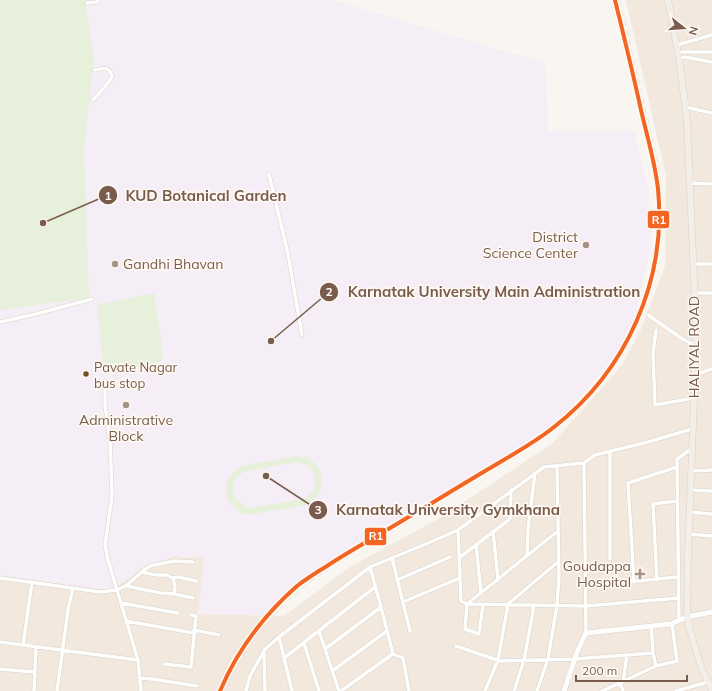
<svg xmlns="http://www.w3.org/2000/svg" width="712" height="691" font-family="Mulish,sans-serif">
<style>
.residential{fill:#f2e8de}
.education{fill:#f6eef6}
.green{fill:#e7f0db;fill-rule:evenodd}
.lines{fill:none;stroke-linecap:round;stroke-linejoin:round}
.street-casing{stroke:#d7d1cb;stroke-width:4.5}
.secondary-casing{stroke:#d9d2cb;stroke-width:6}
.primary-casing{stroke:#dad1cc;stroke-width:7}
.street{stroke:#fefefd;stroke-width:3.5}
.secondary{stroke:#fefefd;stroke-width:5}
.primary{stroke:#f3eee8;stroke-width:6}
.rail{stroke:#e6e3e7;stroke-width:1;stroke-dasharray:6 4;stroke-linecap:butt}
.rail-1-casing{stroke:#fffaf3;stroke-width:7}
.rail-1{stroke:#f26522;stroke-width:4}
.poi-dot{fill:#a69286;stroke:#fffaf3;stroke-width:1.5}
.bus-dot{fill:#7a4b2a;stroke:#fffaf3;stroke-width:1.5}
.labels{text-anchor:middle;stroke-width:3;stroke-linejoin:round;paint-order:stroke}
.bus-label{font-size:13px;fill:#7a5c4d;stroke:#fffaf3;text-anchor:start}
.poi-label{font-size:14px;fill:#7a5c4d;stroke:#fffaf3;text-anchor:end}
.street-label{font-size:14px;fill:#7a5c4d;stroke:#fffaf3}
.leader{fill:none;stroke:#7a5c4d;stroke-width:1.5}
.callout-dot{fill:#7a5c4d;stroke:#fffaf3;stroke-width:1.5}
.mark-label{font-size:12px;text-anchor:middle;font-weight:bold;fill:#fff}
.callout-label{font-size:15px;text-anchor:middle;font-weight:bold;fill:#7a5c4d;stroke:#fffaf3;stroke-width:3;stroke-linejoin:round;paint-order:stroke}
.line-badge{stroke:#fffaf3;stroke-width:1.5}
.badge-label{font-size:11px;text-anchor:middle;font-weight:bold;fill:#fff}
</style>
<rect width="100%" height="100%" fill="#f9f5f0"/>
<!-- residential -->
<path class="residential" d="M626 0H712V691H0V575L56 583 127 580 142 567 176 556 205 558 199 614 284 616 353 565 440 518 553 443 622 365 640 332 665 266 666 176Z"/>
<!-- education -->
<path class="education" d="M0 0H332L545 63 549 131H634L648 186 651 243 637 313 624 345 601 374 554 426 472 477 363 542 287 596 265 615 198 614 204 558 176 556 142 567 127 580 108 590 100 589 0 575Z"/>
<!-- green -->
<path class="green" d="M0 0H85L94 60 84 149 89 298 0 310Z
M154 293 163 355 161 362 104 374 97 305Z
M296 456C300 456 305 457 308 458 322 466 326 484 317 496 313 501 309 503 304 505 291 508 278 510 264 512 260 513 254 515 249 515 237 514 227 502 226 490 225 479 233 471 242 466ZM296 462C299 463 303 463 306 465 315 470 318 482 312 491 310 495 306 497 302 499L250 508C230 502 227 483 244 472Z"/>
<g class="lines">
<defs>
<path id="street" d="M87 3 97 2 98 0
M677 45 712 35
M678 52H712
M679 58 685 57 712 62
M93 100 104 88 112 77C110 66 104 68 95 70
M685 107 712 113
M269 174 288 254 302 335
M690 183 712 184
M693 264H712
M694 293H712
M648 315 684 340 695 345
M0 322 36 314 92 299
M656 330 653 354 655 405 694 398
M695 375 712 369
M105 381V405L110 441 111 465 112 496 105 545 108 560 117 590 127 585 144 570 152 565H156L164 563 175 561 193 562
M610 451V559
M584 463 586 633
M691 471 712 470
M690 490 712 491
M689 512 712 514
M458 530 461 601 467 604 586 606 679 598
M493 531 498 580
M689 534 712 536
M476 544 481 593
M527 556 528 529 535 473
M392 558 410 631
M459 558 510 519 511 490
M370 567 381 607 393 654
M142 572 156 575H166L173 578 179 577 196 581
M0 578 100 592 117 590 138 660 141 691
M173 578 175 586 174 594
M397 580 450 557
M657 580 653 504 677 501
M634 582 628 483 677 467
M126 586 161 593 174 594 193 598
M586 586 678 577
M403 602 460 578
M121 603 178 613
M483 605 479 634 465 629 467 604 558 531
M126 621 194 633
M679 621 677 459 691 449
M651 626 653 653 656 666
M194 630 219 635
M319 631 339 691
M279 637 292 691
M0 642 138 660
M304 643 319 691
M23 645 32 582
M456 646 500 661 575 659 653 653
M325 649 381 607
M264 653 265 691
M284 658 375 587
M164 664 191 667 196 616 191 615
M0 669 34 672
M332 671 387 631
M139 678 152 679 197 686
M623 682 627 655
M620 683 623 691
M34 691 36 647
M57 691 68 610 73 588
M246 691 250 676 265 649 279 637 370 567 426 544 458 530 544 467 584 463 595 455 648 442 692 429
M341 691 393 654 403 658 409 691
M485 691 498 660 508 604 558 562
M514 691 524 660 533 612V605
M537 691 548 659 557 605 559 576 557 466
M602 691 656 666 677 661 672 624
M676 691 708 682"/>
<path id="secondary" d="M564 691 577 652 586 633 671 624 687 617 712 612"/>
<path id="primary" d="M668 0 679 58 687 120 696 324 695 373 688 555 687 617 690 630 702 670 712 690"/>
</defs>
<!-- street casing -->
<use href="#street" class="street-casing"/>
<!-- secondary casing -->
<use href="#secondary" class="secondary-casing"/>
<!-- primary casing -->
<use href="#primary" class="primary-casing"/>
<!-- street -->
<use href="#street" class="street"/>
<!-- secondary -->
<use href="#secondary" class="secondary"/>
<!-- primary -->
<use href="#primary" class="primary"/>
<!-- rail -->
<path class="rail" d="M224 691 236 666 258 634 280 609 292 597 310 582 345 558 544 438C560 425 577 413 590 398 640 342 664 275 662 200 662 185 659 170 656 155L620 0"/>
<defs>
<path id="rail-1" d="M220 691C237 651 264 615 297 586 306 579 317 572 327 566 342 556 358 547 373 538 411 516 448 493 485 471 508 457 533 444 554 427 626 371 667 281 658 189 655 162 647 136 641 110 633 73 624 37 615 0"/>
</defs>
<!-- rail-1 casing -->
<use href="#rail-1" class="rail-1-casing"/>
<!-- rail-1 -->
<use href="#rail-1" class="rail-1"/>
</g>
<!-- markers -->
<g class="poi-dot">
<circle cx="586" cy="245" r="4"/>
<circle cx="115" cy="264" r="4"/>
<circle cx="126" cy="405" r="4"/>
<path d="M638 568h4v4h4v4h-4v4h-4v-4h-4v-4h4z"/>
</g>
<circle class="bus-dot" cx="86" cy="374" r="3.5"/>
<g class="labels">
<!-- bus labels -->
<g class="bus-label">
<text x="94" y="372">Pavate Nagar<tspan x="94" dy="16">bus stop</tspan></text>
</g>
<!-- poi labels -->
<g class="poi-label">
<text x="578" y="242">District<tspan x="578" dy="16">Science Center</tspan></text>
<text x="123" y="269" text-anchor="start">Gandhi Bhavan</text>
<text x="126" y="425" text-anchor="middle">Administrative<tspan x="126" dy="16">Block</tspan></text>
<text x="631" y="571">Goudappa<tspan x="631" dy="16">Hospital</tspan></text>
</g>
<!-- street labels -->
<g class="street-label">
<text transform="translate(694 347) rotate(-90)" y="5">HALIYAL ROAD</text>
</g>
</g>
<!-- callouts -->
<path class="leader" d="M43 223L108 195M271 341L329 292M266 476L318 510"/>
<g class="callout-dot">
<circle cx="43" cy="223" r="4"/>
<circle cx="271" cy="341" r="4"/>
<circle cx="266" cy="476" r="4"/>
<circle cx="108" cy="195" r="10"/>
<circle cx="329" cy="292" r="10"/>
<circle cx="318" cy="510" r="10"/>
</g>
<g class="mark-label">
<text x="108" y="200">1</text>
<text x="329" y="296">2</text>
<text x="318" y="514">3</text>
</g>
<g class="callout-label">
<text x="206" y="201">KUD Botanical Garden</text>
<text x="494" y="297">Karnatak University Main Administration</text>
<text x="448" y="515">Karnatak University Gymkhana</text>
</g>
<g class="line-badge">
<rect x="647" y="210" width="23" height="19" rx="4" fill="#f26522"/>
<rect x="364" y="527" width="23" height="19" rx="4" fill="#f26522"/>
</g>
<g class="badge-label">
<text x="659" y="224">R1</text>
<text x="376" y="540">R1</text>
</g>
<!-- north arrow -->
<g transform="translate(684 28) rotate(107)" stroke="#fffaf3" stroke-width="3" paint-order="stroke">
<path d="M0-3L7 15L0 10L-7 15Z" fill="#7a5c4d"/>
<text y="-6" font-size="11" font-weight="bold" text-anchor="middle" fill="#7a5c4d">N</text>
</g>
<!-- scale -->
<path d="M576 675v6h111v-6" fill="none" stroke="#7a5c4d" stroke-width="2"/>
<text x="582" y="675" font-size="12" fill="#7a5c4d" stroke="#fffaf3" stroke-width="3" paint-order="stroke">200 m</text>
</svg>
